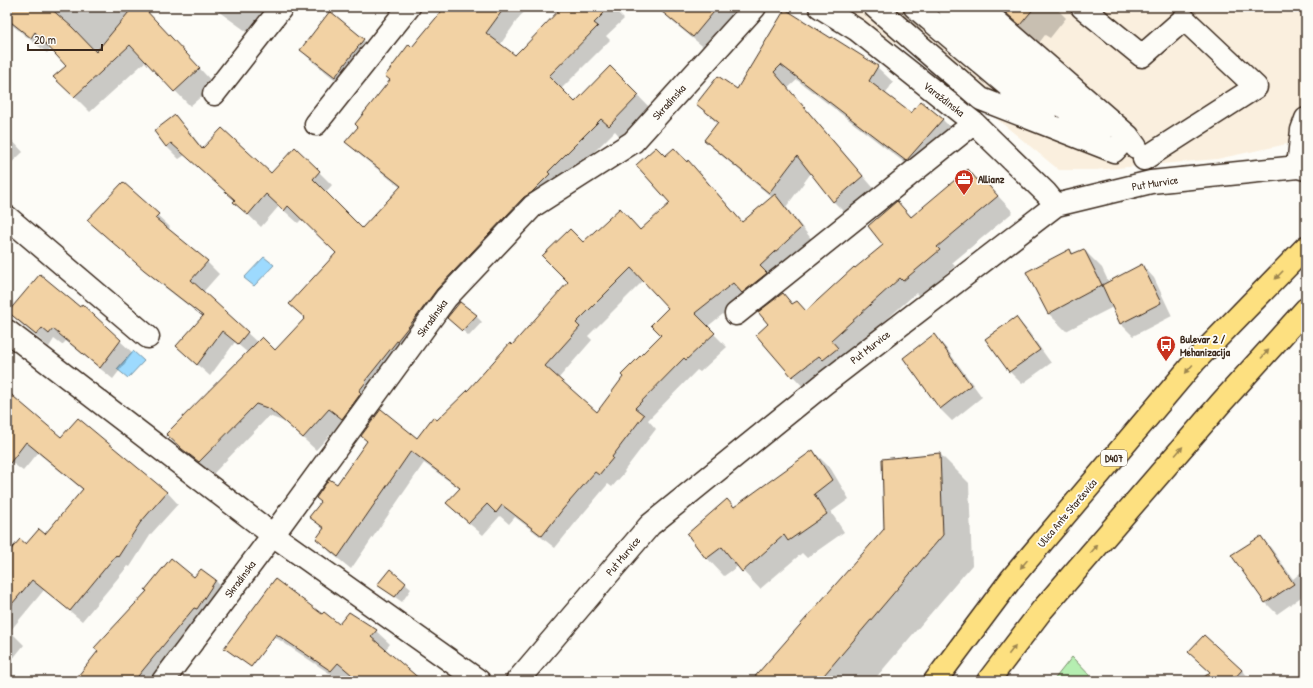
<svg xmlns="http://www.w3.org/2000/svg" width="1313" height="688" font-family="'Patrick Hand',sans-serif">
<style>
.built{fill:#faefde}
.green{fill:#b5eeb1;stroke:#788c68}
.water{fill:#9ddafe;stroke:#7694a4}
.shadow{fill:#0003;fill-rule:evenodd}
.building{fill:#f2d2a4;stroke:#3b2a1e;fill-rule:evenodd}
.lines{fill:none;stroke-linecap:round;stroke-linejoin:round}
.minor-casing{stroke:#3b2a1e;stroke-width:25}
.major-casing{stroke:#3b2a1e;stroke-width:25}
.minor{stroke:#fdfcf7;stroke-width:22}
.major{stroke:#fde080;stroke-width:22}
.oneway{fill:#9c854f}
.labels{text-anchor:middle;stroke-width:3.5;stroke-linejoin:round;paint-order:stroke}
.shield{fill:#fdfcf7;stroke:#75695f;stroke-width:1}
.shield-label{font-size:10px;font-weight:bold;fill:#3b2a1e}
.street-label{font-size:11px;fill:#3b2a1e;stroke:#fdfcf7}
.poi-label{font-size:11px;font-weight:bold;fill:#3b2a1e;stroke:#fdfcf7;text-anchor:start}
</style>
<rect width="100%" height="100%" fill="#fdfcf7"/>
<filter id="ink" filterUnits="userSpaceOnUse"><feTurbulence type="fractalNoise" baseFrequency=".025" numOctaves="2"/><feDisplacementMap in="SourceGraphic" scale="8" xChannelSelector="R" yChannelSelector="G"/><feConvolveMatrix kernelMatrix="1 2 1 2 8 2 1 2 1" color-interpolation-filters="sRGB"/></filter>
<g filter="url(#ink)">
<!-- built -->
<path class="built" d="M835 7H1306V140L1217 159 1095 170H1059L930 64Z"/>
<!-- green -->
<path class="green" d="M1072 657 1095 681H1053Z"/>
<!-- water -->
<path class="water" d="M264 257 274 265 254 286 244 278Z
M133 351 144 361 128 378 117 369Z"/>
<!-- shadow -->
<path class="shadow" d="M7 7H143L215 85 190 106 146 61 90 112 55 77 68 66 51 48 47 53 7 21Z
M214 7H279L256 38 222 14Z
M446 7H530L520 16 500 45 515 56 564 7H612L624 19 606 36 610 40 561 89 575 104 610 67 651 109 622 139 615 131 560 186 316 450 285 422 269 416 212 475 196 462 168 434 248 353 235 342 210 376 190 358 203 317 158 282 101 232 123 183 170 227 168 230 207 262 219 274 203 292 258 343 275 351 306 319 290 304 337 253 302 219 298 223 279 206 261 227 235 202 236 201 185 155 179 159 166 146 175 117 188 130 203 149 271 175 319 172 332 185 325 193 362 229 401 188 360 155 347 142 359 127 413 48Z
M666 7H743L706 49 674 23 662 11Z
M894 7H1055L1066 18 1050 38 1045 35 1039 43 1008 16 1001 13 942 15 936 13 921 23V30Z
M785 10 877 67 893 82 885 95 912 114 921 103 943 120 958 135 922 176 797 80 788 88 877 192 849 217 834 202 811 173 786 207 813 241 707 327 727 347 700 372 697 370 648 420 656 429 624 471 625 472 612 487 608 484 576 522 555 548 515 517 509 524 500 516 483 535 460 516 447 503 460 489 424 463 351 569 330 552 318 539 324 530 311 517 337 486 417 440 512 347 570 282 583 243 640 231 672 203 665 158 687 163 688 162 701 174 743 223 773 198 721 155 705 140 718 124 697 104 737 91ZM644 280 670 308 662 335 624 377 597 414 558 379 592 340 588 336Z
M363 40 375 52 347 89 313 62 301 50Z
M7 135 23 152 7 167Z
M968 171 979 181 982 179 1013 212 952 263 955 266 919 296 916 293 846 356 808 392 793 376 770 324 783 294 794 305 807 312 855 269 884 245 897 202 912 217Z
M1070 250 1074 254 1084 250 1102 268 1109 283 1142 265 1154 278 1172 316 1133 336 1121 324 1113 307 1066 331 1048 313Z
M82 306 133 353 113 379 66 341 62 345 54 339 49 347 21 324 9 312 80 308Z
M476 316 482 322 469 336 448 318Z
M1016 318 1028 331 1051 363 1022 384 1010 372 986 339Z
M934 336 946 348 982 397 952 421 940 409Z
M7 392 61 439 167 492 178 504 151 534 130 567 128 566 82 621 44 590 10 631 24 645 7 666V555L45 535 83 490 38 453 23 471 7 459Z
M813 451 831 469 849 499 831 512 844 532 807 558 802 553 760 589 738 566 724 576 707 558 734 508Z
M940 454 969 483 972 565 873 681H752L885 529Z
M1261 537 1271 548 1293 579 1305 569 1306 570V597L1304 595 1277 614 1266 603 1232 556Z
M201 571 216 581 229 595 159 681H75L194 578Z
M405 584 411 589 402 602 385 590 379 585Z
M323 615 339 626 376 631 390 644 385 650 420 681H341L263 629Z
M1204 636 1242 670 1252 681H1202L1210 672 1189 652Z"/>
<!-- building -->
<path class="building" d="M7 7H49L72 27 96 52 133 7H143L200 68 174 92 130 45 74 97 53 77 66 66 35 32 31 38 7 19Z
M445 7H505L486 33 515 55 522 48V49L562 7H610L594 23 598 26 549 76 575 102 610 66 639 95 609 126 601 119 548 172 550 174 531 193 524 197 437 289 417 316 365 381 366 382 359 391 361 393 342 419 329 409 303 438 270 409 256 404 199 462 182 449 166 434 262 337 275 350 305 318 289 304 336 253 288 206 284 211 266 194 248 215 233 202 235 200 171 143 166 147 154 131 175 115 202 149 222 128 271 173 295 147 320 171 313 179 362 228 401 186 345 142 358 127 355 124 390 80 385 76 409 44 412 47Z
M656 7H718L693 37Z
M999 7H1035L1020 25Z
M785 9 831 38 832 37 878 66 869 81 911 113 921 101 943 119 906 161 781 65 774 72 863 176 833 202 797 156 769 193 704 140 718 122 696 104 718 76 737 89Z
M330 11 364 39 335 77 300 50Z
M656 147 665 156 674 148 687 162 688 160 742 222 775 194 801 228 760 266 767 273 742 293 733 283 695 313 715 333 686 360 684 358 635 408 644 415 612 457 613 458 599 475 595 472 563 509 542 536 502 505 496 513 487 504 469 523 446 503 460 488 411 451 338 557 316 539 324 528 309 517 321 502 316 498 329 479 337 484 367 441 361 436 381 409 417 438 433 417 437 420 469 389 510 343 512 345 568 282 542 256 570 229 583 242 620 208 640 230 670 203 636 165ZM631 268 668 308 651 325 661 335 621 375 623 377 597 412 545 366 580 327 576 323Z
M968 169 978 181 982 178 998 196 937 247 940 250 903 281 900 278 831 340 838 348 823 360 819 356 792 377 756 335 768 324 758 312 783 293 792 304 797 301 806 311 854 267 855 268 883 245 868 226 897 201 911 217Z
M123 182 159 214 155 218 208 261 191 280 248 332 238 344 222 331 197 365 176 346 203 316 144 270 87 220Z
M1070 249 1072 254 1084 249 1102 285 1048 314 1026 272Z
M1142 264 1161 303 1120 324 1102 285Z
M40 274 80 307 82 304 121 340 100 368 53 329 49 334 42 328 36 335 8 312Z
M460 302 477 315 462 331 447 318Z
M1016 317 1040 350 1009 372 985 339Z
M934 334 971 385 940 409 903 358Z
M7 391 61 437 78 418 167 492 140 523 118 557 116 555 70 611 32 580 7 610V554L20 539 26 544 39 529 45 534 83 489 26 442 7 467Z
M813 450 832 480 814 494 827 514 788 541 784 535 742 572 722 547 706 559 687 534 727 499 734 507Z
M940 453 943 535 819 681H751L884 529 882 459Z
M1261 536 1294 584 1265 603 1231 555Z
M171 558 194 577 201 569 216 580 197 609 194 608 134 681H74L98 651 94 648 147 591 145 590Z
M390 569 406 583 395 597 377 585Z
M275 579 322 614 324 612 339 624 349 612 377 630 371 637 422 681H359L338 663 331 671 276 634 251 667 224 648Z
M1204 635 1242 670 1232 681H1200L1210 672 1188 652Z"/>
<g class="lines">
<defs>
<path id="minor" d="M820 7 857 30 974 123 1046 193 1056 205
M875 7 981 99 1114 151 1128 136
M915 7 1046 118
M949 7 1101 139
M980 7 1128 136 1136 147
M1082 7 1142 56 1184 19 1256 87 1144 159
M214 94 282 7
M316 124 409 7
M1298 167 1302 130 1306 119
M7 217 148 337
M736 314 974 123
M7 331 273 535 479 681
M163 681 273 535 446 298 533 206 633 142 755 7
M517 681 650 525 825 383 1056 205 1151 182 1298 167 1306 169"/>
<path id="major" d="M935 681 1012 578 1196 360 1306 247
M988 681 1042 610 1220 404 1306 309"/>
</defs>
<!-- minor casing -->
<use href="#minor" class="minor-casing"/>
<!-- major casing -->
<use href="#major" class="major-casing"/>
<!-- minor -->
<use href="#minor" class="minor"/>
<!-- major -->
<use href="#major" class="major"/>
</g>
<!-- one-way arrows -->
<defs><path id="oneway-solid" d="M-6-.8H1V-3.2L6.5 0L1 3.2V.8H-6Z"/></defs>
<g class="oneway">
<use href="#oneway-solid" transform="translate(1279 275) rotate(134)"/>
<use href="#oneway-solid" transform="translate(1265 354) rotate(-48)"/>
<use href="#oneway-solid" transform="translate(1189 369) rotate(130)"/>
<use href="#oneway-solid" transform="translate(1179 451) rotate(-49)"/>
<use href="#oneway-solid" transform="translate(1094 549) rotate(-49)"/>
<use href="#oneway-solid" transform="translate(1024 564) rotate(130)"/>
<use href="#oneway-solid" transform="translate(1012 650) rotate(-53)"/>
</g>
</g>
<!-- icons -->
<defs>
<symbol id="office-pin" viewBox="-11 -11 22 30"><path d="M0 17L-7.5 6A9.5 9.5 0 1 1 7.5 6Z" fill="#c8321e" stroke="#fdfcf7"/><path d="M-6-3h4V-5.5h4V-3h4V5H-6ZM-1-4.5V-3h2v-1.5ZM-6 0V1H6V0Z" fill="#fff"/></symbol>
<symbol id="bus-pin" viewBox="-11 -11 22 30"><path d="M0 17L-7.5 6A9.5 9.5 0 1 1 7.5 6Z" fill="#c8321e" stroke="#fdfcf7"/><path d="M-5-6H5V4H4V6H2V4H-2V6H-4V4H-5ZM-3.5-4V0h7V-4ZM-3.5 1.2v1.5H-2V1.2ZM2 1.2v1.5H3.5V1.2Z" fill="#fff"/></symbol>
</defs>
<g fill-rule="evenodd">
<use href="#office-pin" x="953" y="168" width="22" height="30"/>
<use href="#bus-pin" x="1155" y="334" width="22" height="30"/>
</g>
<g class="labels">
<!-- shield labels -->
<rect class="shield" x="1101" y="450" width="26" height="16" rx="3"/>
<g class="shield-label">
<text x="1114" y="462">D407</text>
</g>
<!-- street labels -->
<g class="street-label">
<text transform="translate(944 99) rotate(38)" y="4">Varaždinska</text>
<text transform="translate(669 102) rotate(-48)" y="4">Skradinska</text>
<text transform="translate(1155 183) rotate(-9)" y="4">Put Murvice</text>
<text transform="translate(432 318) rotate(-54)" y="4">Skradinska</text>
<text transform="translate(870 347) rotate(-38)" y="4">Put Murvice</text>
<text transform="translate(1067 513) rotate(-50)" y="4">Ulica Ante Starčevića</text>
<text transform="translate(623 556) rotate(-50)" y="4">Put Murvice</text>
<text transform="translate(240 579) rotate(-53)" y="4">Skradinska</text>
</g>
<!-- poi labels -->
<g class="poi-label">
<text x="978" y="183">Allianz</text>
<text x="1180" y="343">Bulevar 2 /<tspan x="1180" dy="13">Mehanizacija</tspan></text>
</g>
</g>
<!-- margin -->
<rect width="1313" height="688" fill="none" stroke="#fdfcf7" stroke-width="24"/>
<rect x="12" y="12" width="1289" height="664" fill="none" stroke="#3b2a1e" stroke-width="1.5" filter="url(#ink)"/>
<!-- scale -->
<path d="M28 44v6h74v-6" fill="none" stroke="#3b2a1e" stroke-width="2"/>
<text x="34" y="44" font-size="12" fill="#3b2a1e" stroke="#fdfcf7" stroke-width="3" paint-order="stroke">20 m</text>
</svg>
